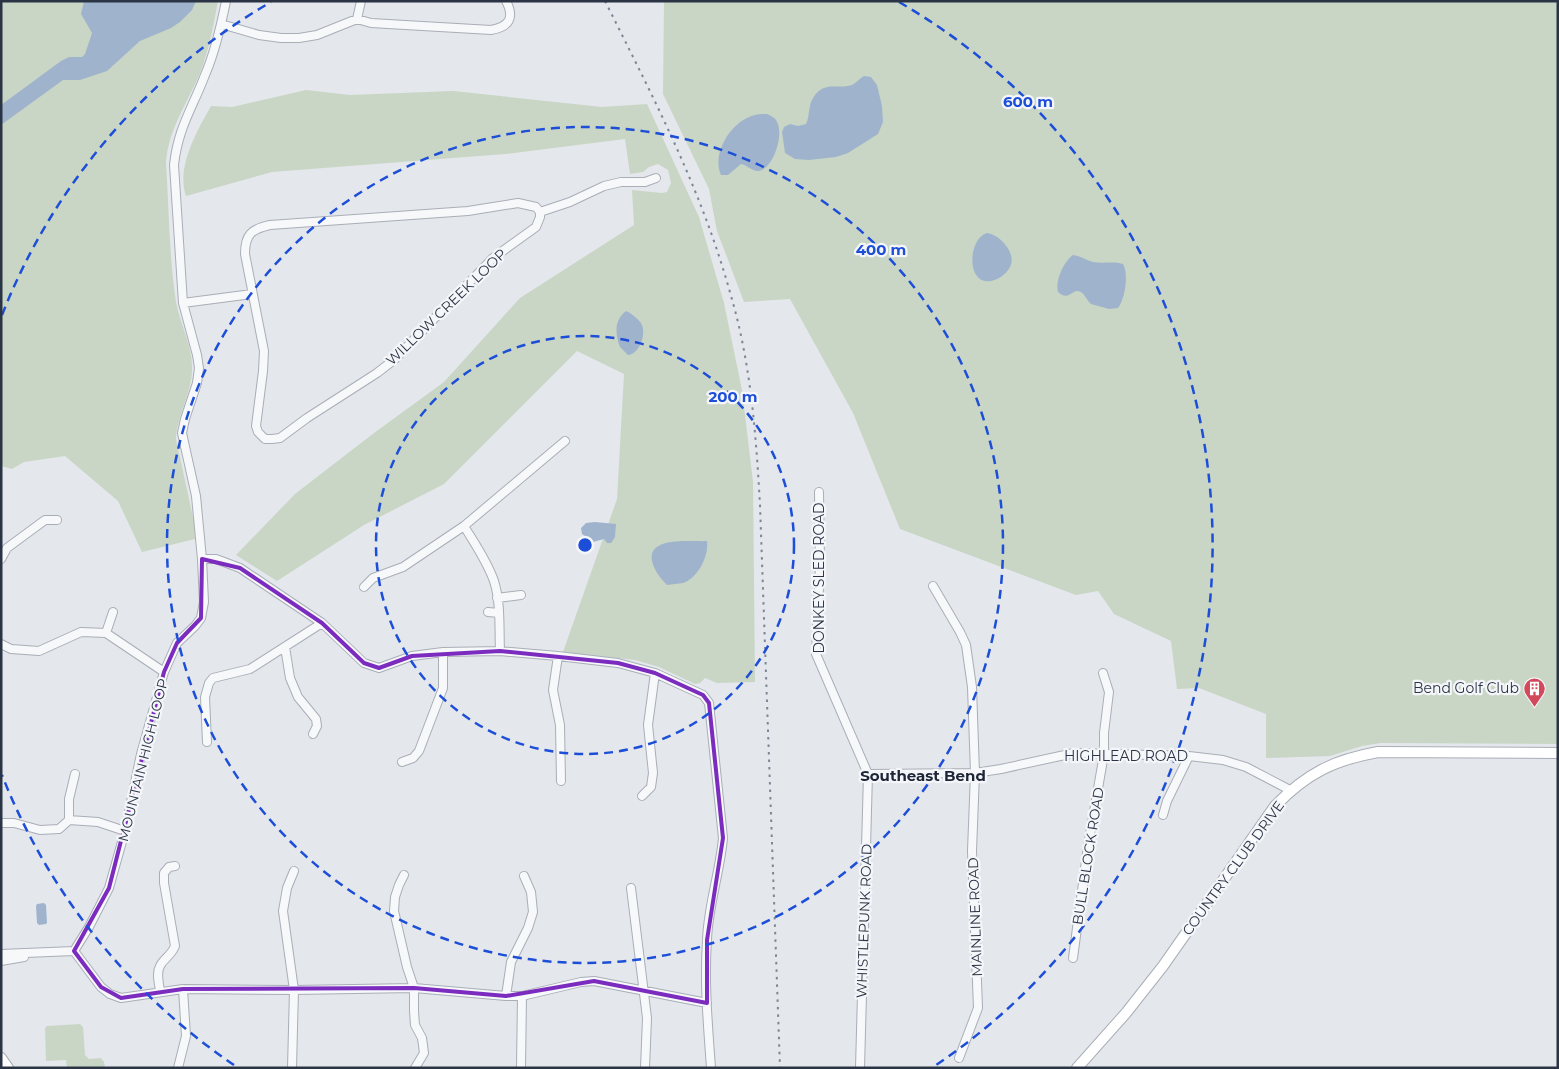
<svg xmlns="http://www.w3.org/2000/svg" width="1559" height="1069" font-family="Montserrat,sans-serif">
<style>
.green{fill:#c9d6c5}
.water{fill:#9fb4cc}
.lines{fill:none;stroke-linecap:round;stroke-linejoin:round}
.street-casing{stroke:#a9aeb7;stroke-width:10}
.secondary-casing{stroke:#a9aeb7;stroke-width:12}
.street{stroke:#f7f8fa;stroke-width:8}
.secondary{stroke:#fff;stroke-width:10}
.rail{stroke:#7d8696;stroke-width:2;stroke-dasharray:2.5 5;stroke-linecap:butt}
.marked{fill:none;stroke:#7b2cbf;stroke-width:4;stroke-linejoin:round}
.ring{fill:none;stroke:#1d4ed8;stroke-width:2.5;stroke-dasharray:9 6}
.labels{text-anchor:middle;stroke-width:4.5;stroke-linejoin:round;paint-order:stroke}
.street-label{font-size:14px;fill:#2b3445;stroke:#f4f6f9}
.poi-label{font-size:14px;fill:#2b3445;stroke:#f4f6f9;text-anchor:end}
.neighbourhood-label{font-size:15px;font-weight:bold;fill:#1d2536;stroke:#f4f6f9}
.centre{fill:#1d4ed8;stroke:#f4f6f9;stroke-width:2.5}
.ring-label{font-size:15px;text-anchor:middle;font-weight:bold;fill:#1d4ed8;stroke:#f4f6f9;stroke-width:4.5;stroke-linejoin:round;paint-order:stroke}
</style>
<rect width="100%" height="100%" fill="#e4e7ec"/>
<!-- green -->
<path class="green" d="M1 1H218C214 23 210 44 203 65 191 99 169 125 166 162 169 209 169 256 176 302 180 324 193 347 192 369 192 393 177 415 176 439L194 522 195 539 142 552 118 501 65 456 24 462 12 469 1 466Z
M664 1H1558V744L1381 743 1362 746 1330 756 1266 758V714L1199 688 1177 689 1171 641 1114 614 1098 591 1076 595 900 529 853 413 790 299 744 302 717 231 709 189 663 94Z
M306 90 350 95 453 91 602 107 647 104 699 217 724 303 742 390 753 482 755 682 717 683 705 678 700 683 695 684 659 667 635 660 563 652 617 499 624 374 577 351 444 484 364 525 277 581 236 555 295 494 374 433 444 382 520 298 634 225 632 190 662 193 667 192 671 183 668 170 658 164 649 167 643 172 630 174 625 139 505 154 272 172 186 196C176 167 197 131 211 106L232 107Z
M80 1024 83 1027 85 1055 89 1059 101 1058 104 1062 105 1068H67L66 1060 46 1061 45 1028 47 1026Z"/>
<!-- water -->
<path class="water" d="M84 1H196L192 10 180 22 171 28 140 41 107 71 80 80H63L1 125V105L61 61 69 57H82L85 54 92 33 81 14Z
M864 76 871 77 877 85 882 106 883 122 878 134 848 153 836 157 809 160 795 159 785 153 782 132 784 127 790 124 798 126 806 124C810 116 808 106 813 98 824 80 837 90 852 85 856 83 860 78 864 76Z
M767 114C771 116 774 117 776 120 785 133 774 168 759 171 753 172 747 165 741 164L728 175H721C711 153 732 120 755 115 758 114 763 114 767 114Z
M987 233C1001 235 1017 254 1010 267 1004 279 983 289 975 273 969 262 973 237 987 233Z
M1073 255C1081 256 1086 260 1093 262 1104 264 1113 261 1123 264 1129 274 1125 299 1118 308L1109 309 1091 304C1085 299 1085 291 1076 291 1068 295 1066 299 1058 292 1055 281 1064 261 1073 255Z
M626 311C630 312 638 319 641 323 647 333 640 354 628 355L620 347C615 334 614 320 626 311Z
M595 522 616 524 615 537 611 543H607L604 539 593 542 582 534 581 528 586 523Z
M707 541C709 556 698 578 683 583 678 584 672 584 667 585 660 578 654 570 652 561 647 536 691 542 707 541Z
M44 903 46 905 47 923 46 924 39 925 37 923 36 906 37 904Z"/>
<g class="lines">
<defs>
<path id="street" d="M357 19 361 1
M221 24 259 35 281 38H299L317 35 357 19 371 23 491 30C509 27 515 18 506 1
M540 212V217L536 227 493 258 395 359 377 373 307 418 280 438 272 439H265L258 432 256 426 263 371 264 351 245 254C245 235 251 229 270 225L468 211 518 203 536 207 540 212 570 202 604 186 621 182H645L656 178
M183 303 252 294
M819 492 820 565 816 654 868 774 860 1068
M464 526C475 544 487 561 494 581 501 603 499 628 500 651
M1 559 7 548 45 520H57
M202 559H216L240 568 322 623 364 663 379 668 412 656 443 652 500 651 558 656 618 663 655 673 703 695 709 703 723 838C720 872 708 906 707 940 704 983 708 1026 711 1068
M933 586 960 632 966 645 972 687 975 773 972 851 978 1008 959 1058
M364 587 373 578 403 567 464 526 565 441
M497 598 521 595
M488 612 499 613
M106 633 113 612
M1 644 11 649 39 651 81 632 106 633 164 672
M285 647 290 678 298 697 316 719 317 726 313 734
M558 656 553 690 560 725 561 781
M207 742 205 697 209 683 213 678 250 669 322 623
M402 762 413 758 419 751 443 688V652
M868 774 975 773 1001 769 1074 753 1189 756 1223 760 1246 767 1290 790
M642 796 651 787 653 773 648 725 655 673
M1163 815 1167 801 1189 756
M69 820V799L75 774
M1 823H14L40 830 59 829 69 820 98 822 125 831
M404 875 399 885 395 897 394 911 407 967 414 988V1011L415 1025 422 1038 424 1053 415 1068
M631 888 647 1018 645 1068
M74 951 89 927 109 888 125 831 141 754 164 672 177 643 195 626 201 618 204 602 202 559 196 496 182 433 185 419 197 383 199 368 197 355 183 303 174 165C178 128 192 109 205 75 215 52 221 26 226 1
M74 951 101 987 110 994 121 998 183 989 294 990 414 988 506 996H522L581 982 594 981 707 1003
M1 954 74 951
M1073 958 1088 846 1104 754V733L1109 692 1103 673
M1 961 24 957
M160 991C159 983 156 973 160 966 164 958 171 956 175 946L164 883V873L169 867 175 866
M506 996 511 962 528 928 533 912 531 892 524 876
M178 1068 186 1036 183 989
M292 1068 294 990 283 911 287 888 294 871
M521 1068 522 996"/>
<path id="secondary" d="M1 1058 8 1068
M1077 1068 1126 1013 1163 966 1275 806C1307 773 1334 760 1378 752L1558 753"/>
</defs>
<!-- street casing -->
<use href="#street" class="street-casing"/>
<!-- secondary casing -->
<use href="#secondary" class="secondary-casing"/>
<!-- street -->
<use href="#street" class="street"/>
<!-- secondary -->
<use href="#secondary" class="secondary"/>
<!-- rail -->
<path class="rail" d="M605 1C654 99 702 190 731 296 751 364 756 435 760 505L780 1068"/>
</g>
<!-- marked area -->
<path class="marked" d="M202 559 240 568 322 623 364 663 379 668 412 656 500 651 618 663 655 673 703 695 709 703 723 838 707 940V1003L594 981 506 996 414 988 183 989 121 998 101 987 74 951 109 888 164 672 177 643 201 618Z"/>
<!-- distance rings -->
<g class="ring">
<circle cx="585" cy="545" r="209"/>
<circle cx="585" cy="545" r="418"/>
<path d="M234 1065A627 627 0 0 1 2 775M2 315A627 627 0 0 1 271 2M899 2A627 627 0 0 1 936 1065"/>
</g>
<!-- icons -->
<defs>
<symbol id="building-pin" viewBox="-11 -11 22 30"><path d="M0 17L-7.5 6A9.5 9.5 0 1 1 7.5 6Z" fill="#d1495b" stroke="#f4f6f9"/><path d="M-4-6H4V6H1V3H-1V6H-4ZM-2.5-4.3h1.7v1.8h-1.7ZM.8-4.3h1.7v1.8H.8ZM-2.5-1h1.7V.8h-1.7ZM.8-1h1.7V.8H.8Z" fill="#fff"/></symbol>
</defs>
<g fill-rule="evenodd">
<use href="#building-pin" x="1522" y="676" width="25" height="34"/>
</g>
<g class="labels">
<!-- street labels -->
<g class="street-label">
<text transform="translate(446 307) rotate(-44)" y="5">WILLOW CREEK LOOP</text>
<text transform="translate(819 578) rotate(-90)" y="5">DONKEY SLED ROAD</text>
<text x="1126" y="761">HIGHLEAD ROAD</text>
<text transform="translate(143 760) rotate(-76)" y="5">MOUNTAIN HIGH LOOP</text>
<text transform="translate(1088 856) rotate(-81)" y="5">BULL BLOCK ROAD</text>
<text transform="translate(1233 868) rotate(-54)" y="5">COUNTRY CLUB DRIVE</text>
<text transform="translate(975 917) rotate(-92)" y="5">MAINLINE ROAD</text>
<text transform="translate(864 921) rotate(-88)" y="5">WHISTLEPUNK ROAD</text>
</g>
<!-- poi labels -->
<g class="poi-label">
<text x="1519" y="693">Bend Golf Club</text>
</g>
<!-- neighbourhood labels -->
<g class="neighbourhood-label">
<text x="923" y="781">Southeast Bend</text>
</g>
</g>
<circle cx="585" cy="545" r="8" class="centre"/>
<g class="ring-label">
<text x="1028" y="107">600 m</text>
<text x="881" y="255">400 m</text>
<text x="733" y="402">200 m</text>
</g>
<!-- border -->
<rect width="1559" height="1069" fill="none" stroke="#2b3445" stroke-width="5"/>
</svg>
